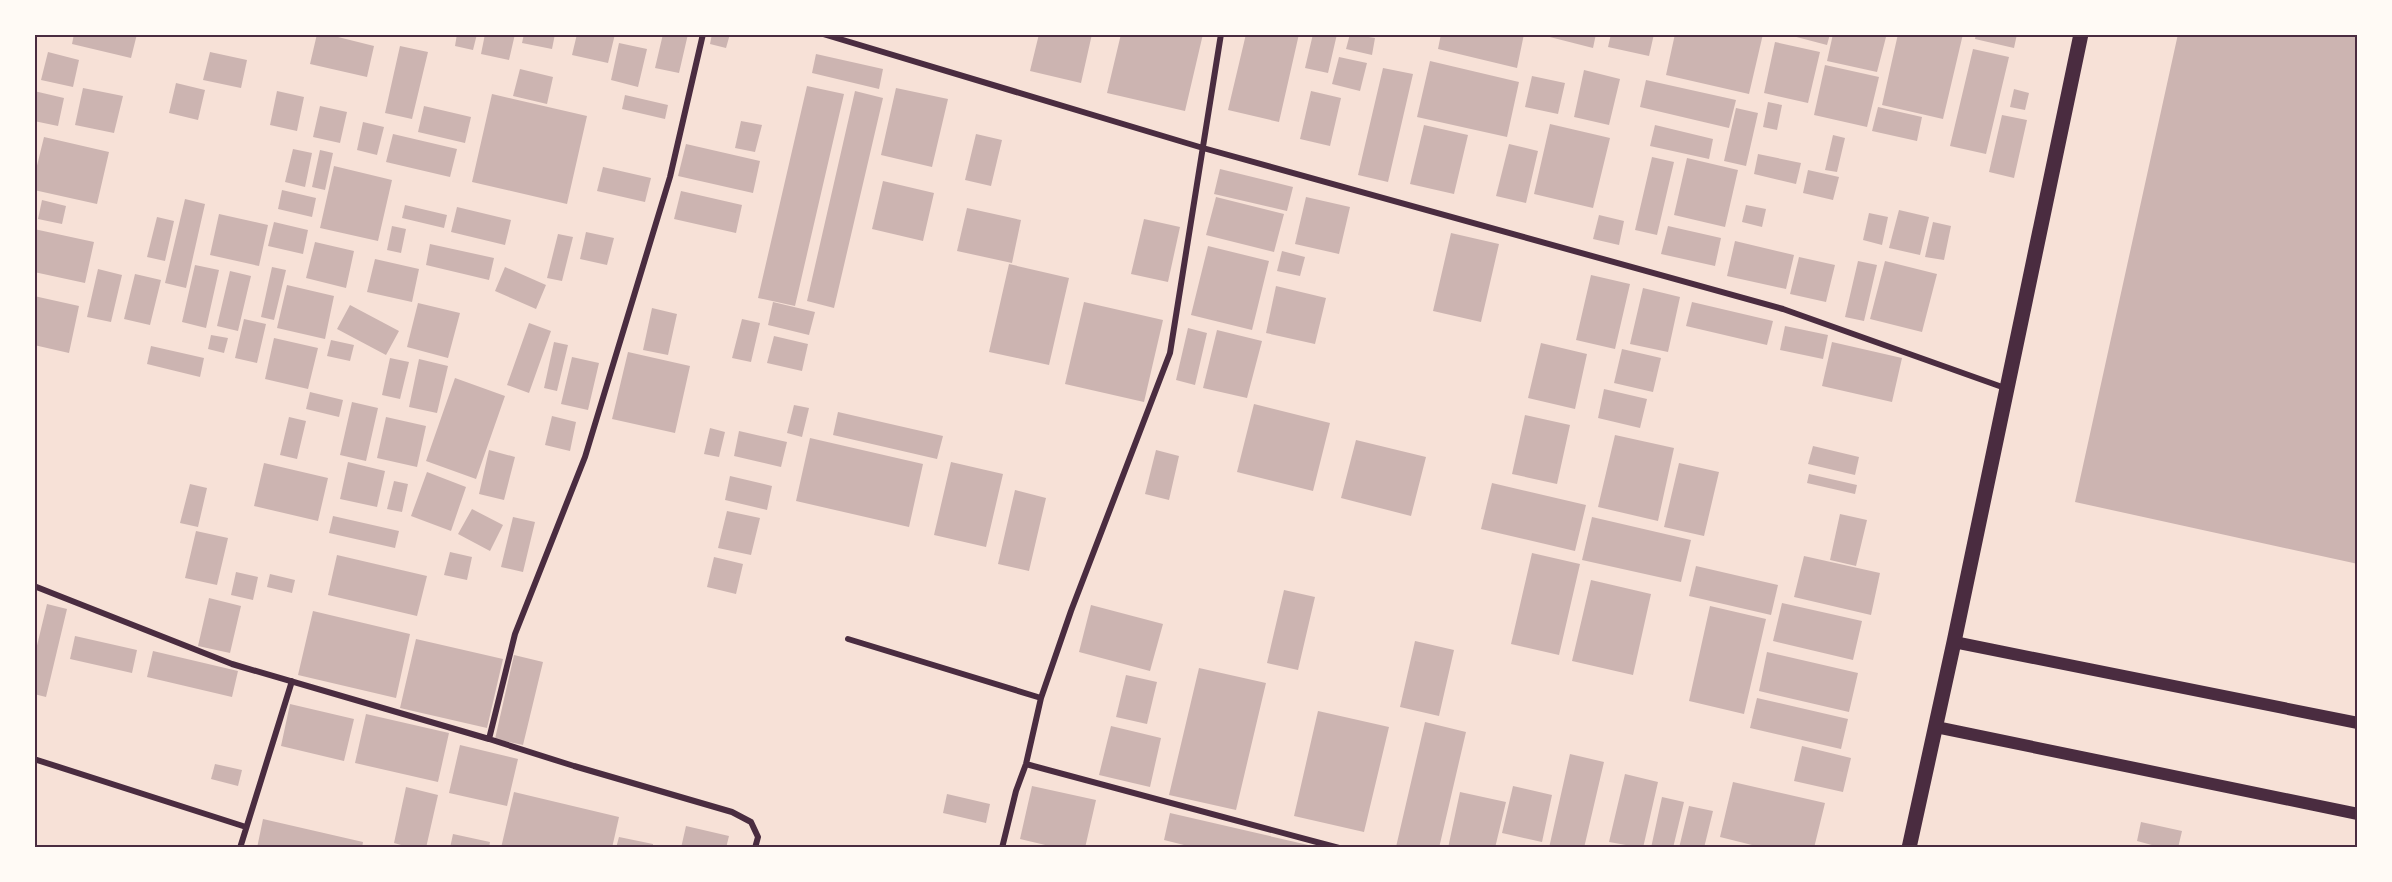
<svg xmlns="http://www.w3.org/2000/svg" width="2392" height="882" font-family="'Archivo Narrow',sans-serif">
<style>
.building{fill:#ccb4b1}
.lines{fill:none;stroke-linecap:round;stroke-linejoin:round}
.minor{stroke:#4a2c40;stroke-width:6}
.secondary{stroke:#4a2c40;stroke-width:12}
.primary{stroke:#4a2c40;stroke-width:15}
.neatline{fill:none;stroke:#4a2c40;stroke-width:2}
</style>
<rect width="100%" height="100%" fill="#f7e1d7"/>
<!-- building -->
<path class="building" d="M74 34H137L131 58 72 44Z
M317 34H326L374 46 367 77 310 64Z
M457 34H477L473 50 455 46Z
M485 34H515L509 60 481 54Z
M524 34H555L552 49 522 43Z
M577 34H615L608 63 572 55Z
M663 34H688L679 73 655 68Z
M712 34H730L726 48 710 44Z
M1039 34H1092L1081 83 1030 71Z
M1121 34H1203L1185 111 1107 93Z
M1246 34H1299L1279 122 1228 110Z
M1313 34H1337L1328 73 1305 68Z
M1350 34 1375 38 1372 55 1346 49Z
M1441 34H1524L1517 68 1438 49Z
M1538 34H1596L1593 48Z
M1611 34H1654L1649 56 1608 47Z
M1675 34H1763L1749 94 1666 75Z
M1785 34H1830L1827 45Z
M1833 34H1876L1886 37 1877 72 1827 61Z
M1898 34H1963L1943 119 1882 105Z
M1976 34H2017L2014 48 1975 39Z
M2178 34H2358V564L2075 502Z
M1775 42 1820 52 1808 103 1764 93Z
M619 43 647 49 638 87 611 80Z
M400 46 428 52 412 119 385 113Z
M1973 49 2009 57 1986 154 1950 146Z
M48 52 79 60 73 87 41 80Z
M210 52 247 60 241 88 203 80Z
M816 54 883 69 879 89 812 73Z
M1339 57 1367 63 1360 91 1332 84Z
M1430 61 1519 82 1507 137 1417 117Z
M1825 65 1879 77 1867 127 1814 115Z
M1383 68 1413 74 1388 182 1358 175Z
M520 69 553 77 547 104 513 96Z
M1584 70 1620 79 1609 125 1574 117Z
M1532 76 1565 83 1558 114 1525 107Z
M1646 80 1736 100 1729 128 1640 107Z
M176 83 205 90 198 120 169 113Z
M807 86 844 94 795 306 758 298Z
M83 88 123 96 114 133 75 125Z
M896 88 948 99 932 167 881 155Z
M2014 89 2029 93 2025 110 2010 107Z
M34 91 64 98 58 126 34 121Z
M277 91 304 97 297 131 270 125Z
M855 91 883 98 834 308 807 301Z
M1311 91 1341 98 1330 146 1300 139Z
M492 94 587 116 567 204 472 182Z
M625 95 668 105 665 119 622 109Z
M1768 102 1782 105 1777 130 1763 127Z
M320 106 347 112 340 143 313 137Z
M424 106 471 117 465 143 418 132Z
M1878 107 1922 117 1917 141 1872 131Z
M1736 108 1758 113 1746 166 1724 161Z
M2002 115 2027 120 2014 178 1989 172Z
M741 121 762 125 755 152 735 148Z
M363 122 384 127 377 155 357 150Z
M1550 124 1610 138 1593 208 1534 194Z
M1424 125 1468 135 1454 194 1410 184Z
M1655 125 1713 139 1709 159 1650 146Z
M393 134 457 149 450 177 386 162Z
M976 134 1002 140 991 186 965 180Z
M1833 135 1845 138 1837 172 1825 170Z
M44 137 109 152 97 204 34 190V178Z
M686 144 760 161 753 193 678 176Z
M1509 144 1538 151 1526 203 1496 196Z
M293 149 312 153 305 187 285 182Z
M320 150 333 153 325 190 312 187Z
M1758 154 1801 163 1796 184 1754 174Z
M1652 157 1674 162 1657 235 1635 230Z
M1687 158 1738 170 1725 227 1674 215Z
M334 166 392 180 378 241 320 228Z
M603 167 651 178 645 202 597 191Z
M1220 169 1293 187 1287 211 1214 194Z
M1808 170 1839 177 1833 200 1803 193Z
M883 181 934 193 923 241 872 229Z
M282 190 316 198 312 217 278 209Z
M681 191 742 205 736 233 674 219Z
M1216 197 1284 214 1274 252 1206 235Z
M1306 197 1350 207 1339 254 1295 244Z
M185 199 205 204 186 288 165 283Z
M42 200 66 206 62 224 38 219Z
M405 205 447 215 444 228 402 218Z
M1746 205 1766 209 1762 227 1742 222Z
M457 207 511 220 505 245 451 232Z
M967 208 1021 220 1012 263 957 251Z
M1899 210 1929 217 1920 255 1889 248Z
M1869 213 1888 217 1882 245 1863 240Z
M219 214 268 225 259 266 210 255Z
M1599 215 1624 221 1619 245 1593 239Z
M157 217 174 221 165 261 147 257Z
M1144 219 1180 227 1168 282 1131 274Z
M274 222 308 230 303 254 268 246Z
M1933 222 1951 226 1944 260 1925 257Z
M392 226 406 229 401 253 387 250Z
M1668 226 1721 238 1715 266 1661 254Z
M34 229 94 242 85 283 34 272Z
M586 232 614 238 607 265 580 259Z
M1451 233 1499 244 1481 322 1433 311Z
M558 234 573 237 562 281 547 278Z
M1735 241 1794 255 1786 289 1727 276Z
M315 242 354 251 346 288 306 278Z
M430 244 494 258 489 280 426 265Z
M1208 246 1269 261 1252 330 1191 315Z
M1282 251 1305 257 1300 276 1277 271Z
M1799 257 1835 265 1826 302 1790 294Z
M375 259 419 269 412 302 367 292Z
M1858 261 1877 265 1864 321 1845 317Z
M1885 261 1937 274 1922 332 1870 319Z
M1009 264 1069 278 1049 365 989 352Z
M195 265 219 270 206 328 182 322Z
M272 267 286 270 274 320 261 317Z
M505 267 546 285 536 309 495 291Z
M98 269 122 275 111 322 87 317Z
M230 271 251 276 238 331 217 326Z
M135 274 161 280 150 325 124 319Z
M1591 275 1630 284 1615 349 1576 340Z
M287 285 334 296 325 339 277 328Z
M1276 286 1326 298 1315 344 1266 333Z
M1643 288 1680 297 1668 352 1630 344Z
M34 296 79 306 69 353 34 345Z
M773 302 815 312 809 335 768 325Z
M1084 302 1163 320 1144 402 1065 384Z
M1692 302 1773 321 1767 345 1686 326Z
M418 303 460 313 448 358 407 347Z
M350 305 399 331 386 355 337 329Z
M652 308 677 314 668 355 643 350Z
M244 319 266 324 257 363 235 358Z
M742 319 760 323 751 362 732 358Z
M529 323 551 331 529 393 507 385Z
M1785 326 1828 335 1823 359 1780 350Z
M1188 328 1207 333 1195 385 1176 380Z
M1217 330 1262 341 1247 398 1203 388Z
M211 335 228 338 224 353 208 349Z
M774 336 808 344 802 371 767 363Z
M274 338 318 348 308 389 265 379Z
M331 340 354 345 350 361 327 356Z
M554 342 568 345 557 391 544 388Z
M1832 342 1902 358 1892 402 1822 386Z
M1541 343 1587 354 1575 409 1528 398Z
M151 346 204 358 200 377 147 364Z
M1622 349 1661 358 1653 392 1614 383Z
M628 352 690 366 675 433 612 419Z
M572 357 599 363 588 410 561 404Z
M390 358 409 362 400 399 382 395Z
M419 359 448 366 437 413 409 407Z
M455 378 505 396 476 479 426 461Z
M1604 389 1647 399 1640 428 1598 418Z
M310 392 343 400 339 417 306 409Z
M352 402 378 408 366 461 340 455Z
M1254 404 1330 423 1313 491 1237 472Z
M794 405 809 408 802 437 787 433Z
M838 412 943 436 937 459 833 435Z
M1525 415 1570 425 1557 484 1512 474Z
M552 416 576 422 570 451 545 445Z
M289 417 306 421 297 459 280 455Z
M386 417 426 426 417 467 377 458Z
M710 428 725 432 719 457 704 454Z
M739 431 787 442 781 467 734 456Z
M1615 435 1674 448 1658 521 1598 507Z
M810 438 923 464 909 527 796 501Z
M1356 440 1426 457 1411 516 1341 498Z
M1813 446 1859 457 1855 475 1808 464Z
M489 450 515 457 504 500 479 494Z
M1156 450 1179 456 1169 500 1145 494Z
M348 462 385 471 377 507 340 499Z
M951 462 1003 474 986 547 934 535Z
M264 463 328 478 318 521 254 506Z
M1679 463 1719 472 1704 536 1664 527Z
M427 472 466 487 451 531 411 516Z
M1809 474 1857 485 1855 494 1807 483Z
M730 476 772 486 767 510 725 500Z
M394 481 408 484 402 512 387 509Z
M1492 483 1586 505 1575 551 1481 529Z
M190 484 207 488 198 527 180 523Z
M1015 490 1046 498 1029 571 998 564Z
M472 509 503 525 490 551 458 534Z
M727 511 760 518 751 555 718 548Z
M1840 514 1867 520 1856 566 1830 560Z
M333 516 399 531 395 548 329 533Z
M513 517 535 522 523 572 501 567Z
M1592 517 1691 540 1681 582 1582 560Z
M196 531 228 538 217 585 185 578Z
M450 552 472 557 467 580 444 575Z
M1532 553 1580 564 1559 655 1511 644Z
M337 555 427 576 417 616 328 595Z
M1804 556 1880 573 1871 615 1794 597Z
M714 557 743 564 736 594 707 587Z
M1696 566 1778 585 1771 615 1689 596Z
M236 572 258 577 253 600 231 595Z
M270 574 295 580 292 593 267 587Z
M1591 580 1651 594 1633 675 1572 661Z
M1284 590 1315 597 1298 670 1267 663Z
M209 598 241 606 230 653 198 646Z
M1782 603 1862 621 1853 660 1773 641Z
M47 604 67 609 46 697 34 694V658Z
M1091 605 1163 624 1150 671 1079 652Z
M1710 606 1766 619 1744 714 1689 701Z
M313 611 410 634 396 698 298 675Z
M75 636 137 650 132 673 70 659Z
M416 639 503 659 487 728 400 708Z
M1415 641 1454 650 1439 716 1400 707Z
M153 651 238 671 232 697 147 677Z
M1767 652 1858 673 1849 712 1759 691Z
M514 655 543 662 523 745 495 739Z
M1199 668 1266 683 1236 810 1169 795Z
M1126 675 1157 682 1147 724 1116 717Z
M1757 698 1848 719 1841 749 1750 728Z
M290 704 354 719 344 761 281 746Z
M1318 711 1389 727 1364 832 1294 816Z
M366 714 449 733 438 782 355 763Z
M1425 722 1466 732 1439 848H1398L1396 847Z
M1111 726 1161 738 1150 787 1099 775Z
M460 745 518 759 507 806 449 793Z
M1802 746 1851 758 1843 792 1794 781Z
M1570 754 1604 762 1584 848H1549Z
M215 764 242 770 238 786 211 779Z
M1625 774 1658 782 1643 848 1609 842Z
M1733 782 1825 803 1814 848H1764L1720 837Z
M1032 786 1096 800 1085 848H1058L1020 839Z
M1513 786 1552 795 1542 842 1502 833Z
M406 787 438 795 426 848H412L394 843Z
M514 792 619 817 612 848H501Z
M1460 792 1506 802 1495 848H1448Z
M947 794 990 804 986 823 943 813Z
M1662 797 1684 802 1673 848H1651Z
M1689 806 1713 811 1704 848H1679Z
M1170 813 1317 847V848H1196L1164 840Z
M263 819 363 842 362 848H257Z
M2141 822 2182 831 2178 848H2163L2137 841Z
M686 826 729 836 726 848H681Z
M453 834 490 842 489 848H450Z
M619 837 653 844V848H616Z"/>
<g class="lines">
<!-- minor -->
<path class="minor" d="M703 34 670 177 585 457 515 634 489 739 574 766 732 812 751 822 758 837 755 848
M823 34 1203 148 1783 309 2005 388
M34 586 232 664 489 739
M848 639 1041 698
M34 759 246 827
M1026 764 1339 848
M240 848 292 681
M1002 848 1016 791 1026 764 1041 698 1071 611 1170 353 1221 34"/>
<!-- secondary -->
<path class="secondary" d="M1954 642 2358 723
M1936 727 2358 814"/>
<!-- primary -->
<path class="primary" d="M1909 848 1954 642 2081 34"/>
</g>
<!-- border -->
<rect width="2392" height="882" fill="none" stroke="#fffaf5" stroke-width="72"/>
<rect x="36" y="36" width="2320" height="810" class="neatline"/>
</svg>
